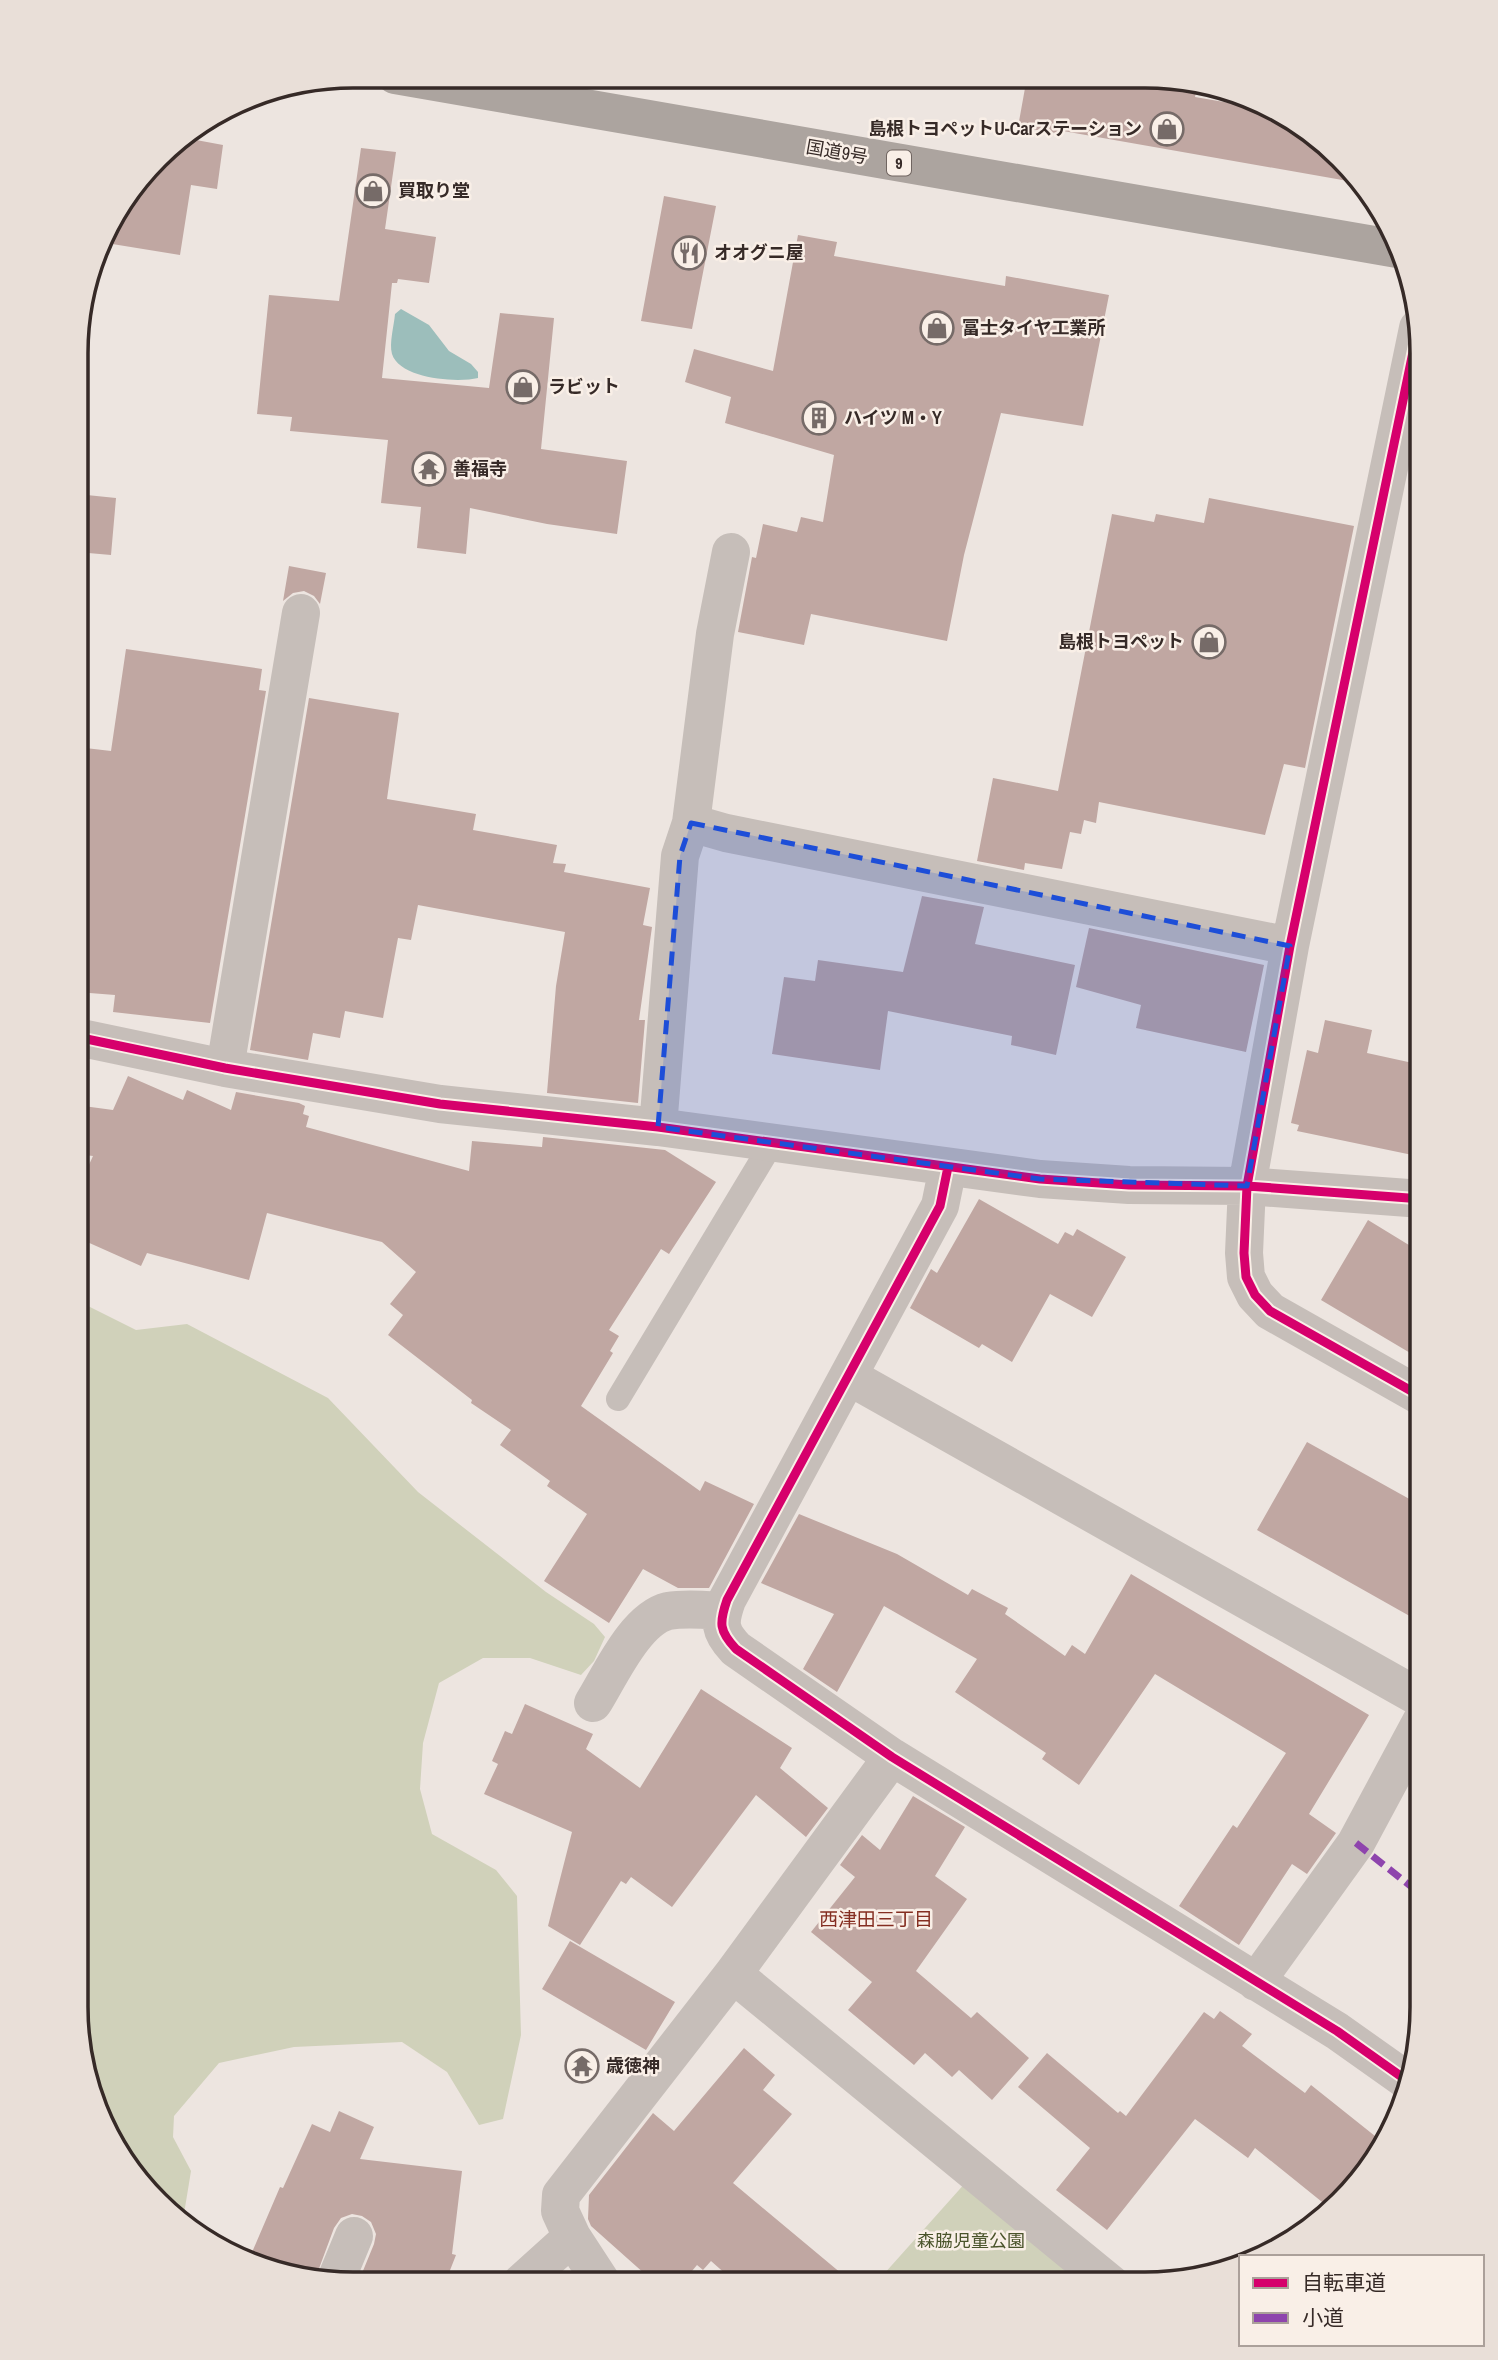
<svg xmlns="http://www.w3.org/2000/svg" width="1498" height="2360" font-family="'Archivo Narrow','Noto Sans JP',sans-serif">
<style>
.green{fill:#d0d1ba}
.water{fill:#9cbebb}
.building{fill:#c0a7a2}
.lines{fill:none;stroke-linecap:round;stroke-linejoin:round}
.lane{stroke:#c6beb9;stroke-width:24}
.street{stroke:#c6beb9;stroke-width:38}
.highway{stroke:#aca49f;stroke-width:38}
.quiet{stroke:#8e44ad;stroke-width:7;stroke-dasharray:14 7;stroke-linecap:butt}
.cycleway-casing{stroke:#f9efe7;stroke-width:13}
.cycleway{stroke:#d6006c;stroke-width:9}
.marked{fill:#1d4ed8;fill-opacity:0.2;stroke:#1d4ed8;stroke-width:5;stroke-dasharray:14 9;stroke-linejoin:round}
.labels{text-anchor:middle;stroke-width:5;stroke-linejoin:round;paint-order:stroke}
.shield{fill:#f9efe7;stroke:#706561;stroke-width:2}
.shield-label{font-size:16px;font-weight:bold;fill:#362a27}
.poi-label{font-size:18px;font-weight:bold;fill:#362a27;stroke:#f9efe7;text-anchor:start}
.street-label{font-size:18px;fill:#362a27;stroke:#f9efe7}
.park-label{font-size:18px;fill:#4a542b;stroke:#f9efe7}
.neighbourhood-label{font-size:19px;fill:#842e21;stroke:#f9efe7}
.rim{fill:none;stroke:#362a27;stroke-width:3.5}
</style>
<rect width="100%" height="100%" fill="#ede5e0"/>
<!-- green -->
<path class="green" d="M76 1300 136 1330 187 1324 328 1398 418 1492 546 1592 594 1624 605 1637 594 1661 581 1675 530 1658H483L439 1683 423 1743 420 1789 432 1834 496 1870 517 1896 521 2035 503 2119 479 2125 447 2072 402 2042 294 2047 219 2063 174 2116 173 2137 191 2171 182 2226 133 2177 96 2113 75 2008Z
M967 2181 1090 2285 875 2284Z"/>
<!-- water -->
<path class="water" d="M401 309 429 325 449 351 471 364 478 372V378C457 383 400 379 392 354 389 343 394 326 395 314Z"/>
<!-- building -->
<path class="building" d="M1027 77 1182 78 1198 82 1195 97 1277 111 1315 133 1365 184 1063 131 1062 134 1018 127Z
M180 137 223 145 217 189 191 185 180 255 100 242 104 229 169 144Z
M361 148 396 152 385 229 436 237 429 283 398 279 397 283H392L382 378 489 388 500 313 554 318 541 449 627 461 617 534 547 524 470 508 466 554 417 548 421 507 381 503 388 440 290 431 292 417 257 414 269 295 339 301Z
M664 196 716 206 692 329 641 321Z
M798 235 837 242 834 256 1005 286 1006 276 1109 295 1083 426 1001 413 964 555 947 641 811 614 804 645 738 632 752 557 756 558 763 524 797 532 801 517 823 522 834 455 725 423 731 397 685 382 694 349 773 371Z
M77 494 116 498 111 555 77 552Z
M1209 498 1354 526 1305 768 1284 764 1265 835 1099 802 1096 823 1084 820 1081 834 1070 832 1062 869 1025 863 1024 870 977 861 993 778 1058 791 1112 514 1154 522 1156 514 1204 523Z
M289 566 326 573 320 604 314 596 304 591 293 593 283 601Z
M126 649 262 669 259 690 266 691 210 1023 113 1012 115 995 77 992V747L111 751Z
M309 698 399 713 387 799 476 814 473 830 557 845 553 863 566 864 564 872 650 888 643 925 652 927 639 1020H645L638 1103 547 1093 556 986 565 932 418 905 411 940 398 938 383 1018 345 1011 340 1038 313 1033 308 1060 250 1050Z
M922 896 984 907 975 944 1075 965 1056 1055 1011 1045 1012 1036 888 1011 880 1070 772 1054 784 977 815 981 818 960 903 972Z
M1089 928 1264 965 1246 1052 1136 1028 1141 1005 1076 987Z
M1325 1020 1372 1030 1367 1053 1422 1065V1157L1297 1131 1299 1125 1291 1123 1307 1050 1318 1053Z
M128 1076 183 1100 187 1090 231 1110 236 1092 299 1103 305 1106 303 1114 309 1116 306 1127 469 1171 472 1141 542 1147 543 1137 665 1150 716 1182 669 1254 661 1249 609 1330 619 1336 610 1351 613 1353 581 1406 700 1491 705 1481 754 1504 709 1588H678L643 1569 609 1623 544 1581 587 1514 547 1486 550 1481 500 1445 511 1430 471 1403 472 1400 388 1335 403 1315 390 1304 416 1272 382 1242 267 1213 249 1280 147 1253 141 1266 76 1237V1193L93 1156 76 1154V1105L113 1110Z
M979 1199 1058 1244 1065 1232 1073 1236 1077 1229 1126 1257 1092 1317 1050 1294 1012 1362 982 1344 979 1348 910 1308 931 1269 937 1273Z
M1368 1220 1422 1253V1360L1321 1300Z
M1307 1442 1422 1506V1623L1257 1530Z
M799 1514 897 1554 968 1595 972 1589 1008 1608 1005 1614 1065 1656 1072 1645 1085 1654 1131 1574 1276 1660 1369 1715 1309 1814 1336 1833 1307 1874 1292 1864 1239 1945 1179 1906 1233 1825 1237 1828 1286 1753 1155 1674 1079 1785 1042 1759 1046 1753 955 1692 977 1659 884 1606 837 1692 803 1669 834 1614 761 1583Z
M701 1689 792 1748 780 1768 828 1808 806 1837 756 1795 672 1907 631 1877 626 1884 621 1881 580 1945 548 1926 572 1832 484 1794 498 1764 492 1761 505 1731 512 1734 525 1704 593 1734 586 1749 640 1788Z
M913 1796 965 1827 935 1876 967 1899 916 1971 971 2018 977 2012 1029 2058 992 2100 959 2070 952 2077 925 2053 914 2065 848 2010 872 1982 811 1932 855 1877 840 1865 862 1835 880 1850Z
M570 1941 675 2002 646 2050 542 1989Z
M1220 2011 1252 2034 1242 2046 1305 2093 1311 2085 1385 2144 1366 2176 1332 2210 1255 2148 1248 2158 1195 2119 1107 2230 1056 2190 1090 2148 1018 2087 1047 2053 1118 2113 1120 2111 1126 2116 1204 2012 1214 2019Z
M744 2048 775 2075 763 2090 792 2114 733 2183 854 2284H737L711 2261 703 2270 697 2265 682 2283H655L591 2226 588 2219 589 2195 653 2113 674 2131Z
M339 2111 374 2127 360 2159 462 2171 452 2254 456 2255 445 2283H358L374 2244 376 2234 371 2222 362 2216 352 2214 341 2218 334 2228 314 2282 247 2264 280 2187 283 2188 312 2124 330 2132Z"/>
<g class="lines">
<!-- lane -->
<path class="lane" d="M618 1399 772 1143"/>
<!-- street -->
<path class="street" d="M1418 328 1290 946 1247 1186 1244 1253 1246 1277 1255 1295 1270 1311 1422 1397
M691 823 726 833 1290 946
M77 1037 225 1068 440 1104 658 1127 1040 1179 1129 1185 1247 1186 1422 1199
M225 1068 301 613
M658 1127 680 856 691 823 715 634 731 552
M948 1167 940 1206 727 1600C719 1623 719 1631 736 1649L892 1757 1337 2031 1409 2082
M848 1376 1422 1699
M593 1703C610 1676 635 1619 668 1611 686 1608 705 1610 723 1611
M733 1974 1112 2285
M1256 1982 1356 1843 1422 1720
M335 2282 354 2236
M521 2283 572 2237
M602 2283 572 2237 560 2211 561 2195 733 1974 892 1757"/>
<!-- highway -->
<path class="highway" d="M395 75 1403 250"/>
<!-- quiet -->
<path class="quiet" d="M1356 1843 1422 1895"/>
<defs>
<path id="cycleway" d="M1418 328 1290 946 1247 1186 1244 1253 1246 1277 1255 1295 1270 1311 1422 1397
M77 1037 225 1068 440 1104 658 1127 1040 1179 1129 1185 1247 1186 1422 1199
M948 1167 940 1206 727 1600C719 1623 719 1631 736 1649L892 1757 1337 2031 1409 2082"/>
</defs>
<!-- cycleway casing -->
<use href="#cycleway" class="cycleway-casing"/>
<!-- cycleway -->
<use href="#cycleway" class="cycleway"/>
</g>
<!-- marked area -->
<path class="marked" d="M691 823 1290 946 1247 1186 1040 1179 658 1127 680 856Z"/>
<!-- icons -->
<defs>
<symbol id="shop-ring" viewBox="-11 -11 22 22"><circle r="9.5" fill="#f9efe7" stroke="#766b68" stroke-width="1.5"/><path d="M-5-2.5h2.3a2.7 3.5 0 0 1 5.4 0H5L5.5 6h-11ZM-1.5-2.5h3a1.5 2.3 0 0 0-3 0Z" fill="#766b68"/></symbol>
<symbol id="restaurant-ring" viewBox="-11 -11 22 22"><circle r="9.5" fill="#f9efe7" stroke="#766b68" stroke-width="1.5"/><path d="M-5-6h1v4h1v-4h1v4h1v-4h1v5L-1.5 .5V6h-2V.5L-5-1ZM5-6V6H3V1.5H1.5Q1.5-4 5-6Z" fill="#766b68"/></symbol>
<symbol id="building-ring" viewBox="-11 -11 22 22"><circle r="9.5" fill="#f9efe7" stroke="#766b68" stroke-width="1.5"/><path d="M-4-6H4V6H1V3H-1V6H-4ZM-2.5-4.3h1.7v1.8h-1.7ZM.8-4.3h1.7v1.8H.8ZM-2.5-1h1.7V.8h-1.7ZM.8-1h1.7V.8H.8Z" fill="#766b68"/></symbol>
<symbol id="temple-ring" viewBox="-11 -11 22 22"><circle r="9.5" fill="#f9efe7" stroke="#766b68" stroke-width="1.5"/><path d="M0-6L5-2H3V0L6.5 2.5H4V6H1.5V3h-3V6H-4V2.5H-6.5L-3 0V-2H-5Z" fill="#766b68"/></symbol>
</defs>
<g fill-rule="evenodd">
<use href="#shop-ring" x="1148" y="110" width="38" height="38"/>
<use href="#shop-ring" x="354" y="172" width="38" height="38"/>
<use href="#restaurant-ring" x="670" y="234" width="38" height="38"/>
<use href="#shop-ring" x="918" y="309" width="38" height="38"/>
<use href="#shop-ring" x="504" y="368" width="38" height="38"/>
<use href="#building-ring" x="800" y="399" width="38" height="38"/>
<use href="#temple-ring" x="410" y="450" width="38" height="38"/>
<use href="#shop-ring" x="1190" y="623" width="38" height="38"/>
<use href="#temple-ring" x="563" y="2047" width="38" height="38"/>
</g>
<g class="labels">
<!-- shield labels -->
<rect class="shield" x="887" y="150.5" width="24" height="25" rx="5"/>
<g class="shield-label">
<text x="899" y="169">9</text>
</g>
<!-- poi labels -->
<g class="poi-label">
<text x="1142" y="135" text-anchor="end">島根トヨペットU-Carステーション</text>
<text x="398" y="197">買取り堂</text>
<text x="714" y="259">オオグニ屋</text>
<text x="962" y="334">冨士タイヤ工業所</text>
<text x="548" y="393">ラビット</text>
<text x="844" y="424">ハイツ M・Y</text>
<text x="453" y="475">善福寺</text>
<text x="1184" y="648" text-anchor="end">島根トヨペット</text>
<text x="606" y="2072">歳徳神</text>
</g>
<!-- street labels -->
<g class="street-label">
<text transform="translate(837 152) rotate(10)" y="6">国道9号</text>
</g>
<!-- park labels -->
<g class="park-label">
<text x="971" y="2247">森脇児童公園</text>
</g>
<!-- neighbourhood labels -->
<g class="neighbourhood-label">
<text x="876" y="1926">西津田三丁目</text>
</g>
</g>
<!-- crop -->
<path d="M0 0H1498V2360H0ZM353 88H1145A265 265 0 0 1 1410 353V2007A265 265 0 0 1 1145 2272H353A265 265 0 0 1 88 2007V353A265 265 0 0 1 353 88Z" fill="#e9dfd8" fill-rule="evenodd"/>
<path class="rim" d="M353 88H1145A265 265 0 0 1 1410 353V2007A265 265 0 0 1 1145 2272H353A265 265 0 0 1 88 2007V353A265 265 0 0 1 353 88Z"/>
<!-- legend -->
<rect x="1239" y="2255" width="245" height="91" fill="#f9efe7" stroke="#aba09a" stroke-width="2"/>
<rect x="1253" y="2278" width="35" height="10" fill="#d6006c" stroke="#aba09a" stroke-width="2"/>
<text x="1302" y="2290" font-size="21" fill="#362a27">自転車道</text>
<rect x="1253" y="2313" width="35" height="10" fill="#8e44ad" stroke="#aba09a" stroke-width="2"/>
<text x="1302" y="2325" font-size="21" fill="#362a27">小道</text>
</svg>
